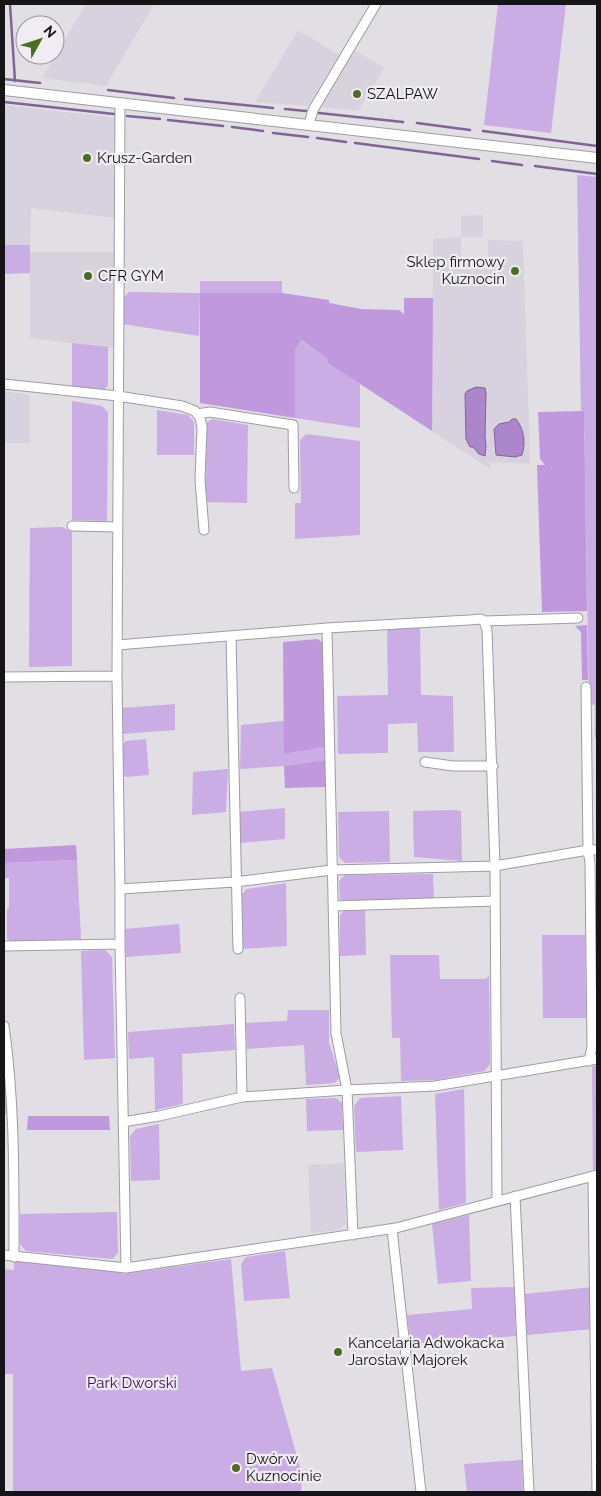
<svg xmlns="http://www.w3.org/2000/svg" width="601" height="1496" font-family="Raleway,sans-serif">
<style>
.built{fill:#d8d1de}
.green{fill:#caade4}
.forest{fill:#bf98de}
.water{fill:#ac86cb;stroke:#7f6495}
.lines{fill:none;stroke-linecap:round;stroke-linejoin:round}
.stream{stroke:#7f6495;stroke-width:2.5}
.minor-casing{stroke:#9e9ca1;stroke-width:11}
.tertiary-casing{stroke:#9e9ca1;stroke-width:12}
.minor{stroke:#fff;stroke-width:9}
.tertiary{stroke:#fff;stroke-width:10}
.poi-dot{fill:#4e6d22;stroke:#efecf2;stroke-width:2}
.labels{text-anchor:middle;stroke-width:4.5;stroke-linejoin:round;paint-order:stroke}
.poi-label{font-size:15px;fill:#151416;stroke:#efecf2;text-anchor:start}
.park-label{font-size:15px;fill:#410a5f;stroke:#efecf2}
</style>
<rect width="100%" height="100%" fill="#e1dee4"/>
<!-- built -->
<path class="built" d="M86 4H154L106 86 42 78Z
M298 30 339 55 308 106 255 102Z
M354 50 384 68 358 111 320 107Z
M4 105 116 118V218L31 208 30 245H4Z
M483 215V237H461V270L488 268V240L523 241 530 464 490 462V469L432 431 433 239 461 237V216Z
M30 252H115V348L30 338Z
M4 391 30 395V443H4Z
M344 1163 346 1224 340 1230 311 1233 308 1165Z"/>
<!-- green -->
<path class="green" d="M498 4H566L551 133 484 125Z
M577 175 597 177V738H595V705L589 704 584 411H581Z
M4 245H30V273L4 274Z
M200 281H282V293H200L199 336 123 324V298L129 292 200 293Z
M300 340 328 359 329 363 360 384V428L295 418V349Z
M72 343 108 347V386L102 391 72 387Z
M72 401 102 406 108 412 107 521 72 520Z
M157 410 188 415 194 422V455H157Z
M212 419 248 425 247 503 206 502 205 424Z
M306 434 360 441V535L295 539V503H301L300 440Z
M62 527 72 532V666L29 667 30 528Z
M420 625 421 695 453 696 454 752H418L417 723 388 724V753L338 754 337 696 388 695 387 627Z
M175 704V730L122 734V708Z
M284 721V754L326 747V760L284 766 240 769 241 725Z
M146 739 149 775 126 777 122 774V746L126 741Z
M228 769 226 812 192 815 193 772Z
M285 808V839L239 843V812Z
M455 810 461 811 462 861 414 857 413 811Z
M389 811 390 862 345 863 339 857 338 812Z
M77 860 81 939 11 942 7 938V909L9 908V878H4V863Z
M433 874 434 900H340L339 881 345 875Z
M286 883 287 946 243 949 241 895 247 889Z
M365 908 366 955 340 956V915L345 909Z
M179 924 181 953 126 957 125 929Z
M542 935H585L586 1018H543Z
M105 950 112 957 115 1058 84 1060 81 951Z
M390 955H439L440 979H486L489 975 490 1064 485 1071 435 1080 401 1081 400 1038H392Z
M288 1010H329V1043L340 1077 335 1083 306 1085 304 1045 247 1049 246 1023 287 1021Z
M234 1024 235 1050 182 1054 183 1104 155 1110 154 1057 129 1059 128 1032Z
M597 1065V1169L593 1170 592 1066Z
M4 1070 9 1111 4 1115Z
M464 1089 466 1203 439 1210 435 1094Z
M401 1096 403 1150 356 1152 354 1106 360 1098Z
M336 1098 342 1103 343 1130 307 1131 306 1099Z
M159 1124 160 1180 131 1181 130 1136 136 1129Z
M117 1212 118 1253 112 1259 26 1251 20 1244V1214Z
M469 1215 471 1281 438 1284 432 1224Z
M285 1251 290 1298 244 1301 241 1264 246 1257Z
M231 1259 241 1371 272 1368 302 1474 301 1492H13V1374H4V1269L14 1270V1261L121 1272 122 1274Z
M514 1287 516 1336 411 1344 407 1315 472 1309 471 1288Z
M592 1287 593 1329 527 1335 525 1294Z
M522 1460 523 1492H467L464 1464Z"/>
<!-- forest -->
<path class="forest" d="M200 293H282L329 300V303L361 309 399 310 404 314V298H433L432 431 328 363V359L301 340 295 349V418L200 403Z
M584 411 587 611 542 612 537 465H545L540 459 538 412Z
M587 625 588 680H582L581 632 575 626Z
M318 639 324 644 326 747 284 754 283 642Z
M326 760V787L285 788 284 766Z
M76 845 77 860 4 863V849Z
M28 1116H109L110 1130H27Z"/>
<!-- water -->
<path class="water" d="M476 387 485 388 486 393 485 437 486 445 485 456 479 454 473 447H470L466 439 465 394 467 391Z
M512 419H516C524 429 526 442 522 455L515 457 496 455 494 429 499 424 509 422Z"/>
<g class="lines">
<!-- stream -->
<path class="stream" d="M10 4 15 81
M4 79 40 83
M108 90 174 98
M185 99 273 108
M4 102 114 114
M285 109 306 111
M319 113 403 122
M127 116 160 119
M168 120 223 126
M417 123 470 130
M232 127 263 131
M483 131 597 146
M273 133 308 137
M317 138 346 142
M355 143 479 159
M492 161 522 165
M535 166 597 174"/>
<defs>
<path id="minor" d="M120 104 117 676 120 889V944L126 1268
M309 124 313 110 376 4
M4 384 118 396 182 406 195 411 200 418 202 427 200 480 204 530
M197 414 210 412 293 425 294 488
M72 526 118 527
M578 618 484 621 487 630 495 866 588 850H597
M327 628 469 620 481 619 484 621
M231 636 238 949
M117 645 327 628 336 1033 347 1090 435 1086 597 1059
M4 677 117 676
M586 687 588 850 590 863 592 1047 589 1061
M425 762 453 766H493
M120 889 235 882 332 870 495 866 497 1201
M334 906 495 901
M4 946 120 944
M240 998 242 1097
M4 1026C15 1103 14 1179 14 1257
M123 1122 159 1116 242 1097 347 1090 353 1235
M593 1176 597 1492
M515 1196 529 1492
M392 1229 421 1492
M4 1255 126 1268 396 1228 597 1175"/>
<path id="tertiary" d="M4 90 597 158"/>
</defs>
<!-- minor casing -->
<use href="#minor" class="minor-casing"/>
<!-- tertiary casing -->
<use href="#tertiary" class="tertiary-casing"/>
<!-- minor -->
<use href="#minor" class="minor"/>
<!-- tertiary -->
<use href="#tertiary" class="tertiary"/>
</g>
<!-- markers -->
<g class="poi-dot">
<circle cx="357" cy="94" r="5"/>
<circle cx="87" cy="158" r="5"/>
<circle cx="515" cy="271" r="5"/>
<circle cx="88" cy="276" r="5"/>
<circle cx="338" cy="1352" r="5"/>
<circle cx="236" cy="1468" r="5"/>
</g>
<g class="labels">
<!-- poi labels -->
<g class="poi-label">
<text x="367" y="99">SZALPAW</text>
<text x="97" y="163">Krusz-Garden</text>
<text x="505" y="267" text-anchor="end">Sklep firmowy<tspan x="505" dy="17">Kuznocin</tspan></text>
<text x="98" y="281">CFR GYM</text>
<text x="348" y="1348">Kancelaria Adwokacka<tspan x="348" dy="17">Jarosław Majorek</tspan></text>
<text x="246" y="1464">Dwór w<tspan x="246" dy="17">Kuznocinie</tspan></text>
</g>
<!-- park labels -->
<g class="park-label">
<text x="132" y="1388">Park Dworski</text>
</g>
</g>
<!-- border -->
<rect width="601" height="1496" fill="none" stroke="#151416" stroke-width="10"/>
<!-- north arrow -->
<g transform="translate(40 40) rotate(50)"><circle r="24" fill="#efecf2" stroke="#98969a"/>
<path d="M0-4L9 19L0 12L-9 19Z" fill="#4e6d22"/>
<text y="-8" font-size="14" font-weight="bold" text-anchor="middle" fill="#151416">N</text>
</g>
</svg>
